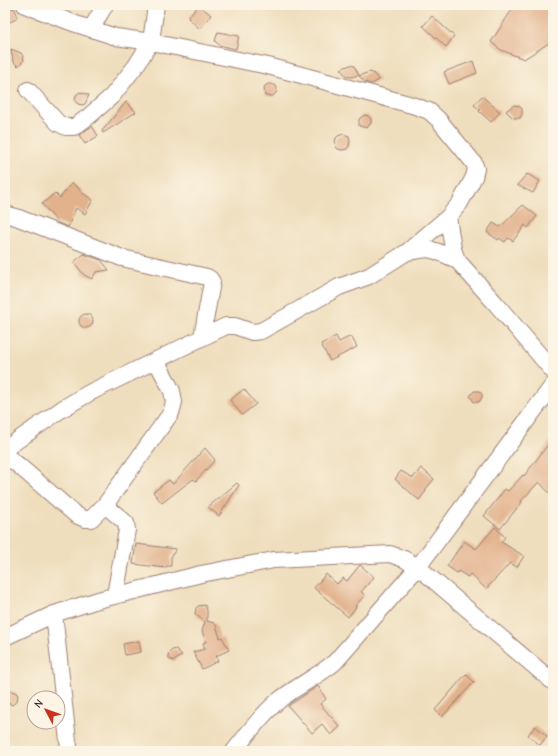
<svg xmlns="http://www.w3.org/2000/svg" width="558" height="756" font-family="'Comic Neue',sans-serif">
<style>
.building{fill:#e2b28d}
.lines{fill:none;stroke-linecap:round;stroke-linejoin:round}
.street-casing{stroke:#9c7e74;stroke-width:18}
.street{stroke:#fff;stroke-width:16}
</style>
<rect width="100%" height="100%" fill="#fcf5e5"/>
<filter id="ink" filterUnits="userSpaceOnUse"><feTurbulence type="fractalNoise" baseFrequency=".025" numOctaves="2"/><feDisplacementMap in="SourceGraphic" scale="8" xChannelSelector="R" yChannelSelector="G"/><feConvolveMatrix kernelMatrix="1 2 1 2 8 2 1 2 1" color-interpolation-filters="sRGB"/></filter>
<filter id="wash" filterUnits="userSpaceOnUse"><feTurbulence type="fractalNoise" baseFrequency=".012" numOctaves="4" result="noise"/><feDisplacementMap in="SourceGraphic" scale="16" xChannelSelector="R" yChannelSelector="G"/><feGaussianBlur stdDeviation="0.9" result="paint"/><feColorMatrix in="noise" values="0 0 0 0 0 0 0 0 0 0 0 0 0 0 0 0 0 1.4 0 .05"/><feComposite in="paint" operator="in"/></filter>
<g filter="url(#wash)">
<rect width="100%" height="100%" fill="#efdebd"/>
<g id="blocks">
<!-- building -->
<path class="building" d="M199 5 211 15 200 29 188 18Z
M515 5H541L553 11V35L549 43 524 59 501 50 491 42Z
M11 8 15 9 17 15 16 19 8 23 5 17V11Z
M432 16 454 36 446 47 423 26Z
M218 32 239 36 236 49 219 45 215 41Z
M11 49 21 53 23 56 24 60 18 66 13 61Z
M473 61 477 73 449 84 444 72Z
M350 65 354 66 359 75 351 77 346 76 341 69Z
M369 72 373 73 379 80 372 84 365 82 359 76Z
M268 84H272L276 86 277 88 276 93 273 96H265L264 88 265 86Z
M80 92 89 95 85 104 82 105 78 104 75 101 76 95Z
M482 96 500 112 491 122 479 111 480 110 474 105Z
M126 102 136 112 103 133 102 131Z
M514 105 519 106 522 109V114L520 118H513L506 111Z
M364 115 368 116 371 119V123L367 128 359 126V119Z
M92 126 98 136 85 144 79 135Z
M343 134 349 136 350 141 349 146 347 149 342 150 338 149 336 147 335 142 336 138 338 136Z
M527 174 540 181 533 193 517 185Z
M72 183 82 191 81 192 93 200 85 214 76 208 68 227 58 223 42 204 55 193 60 198Z
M523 205 537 216 528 228 525 225 513 241 508 238 505 242 499 238 498 240 487 232 493 223 500 227Z
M84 254 101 260 109 270 96 272 92 279 84 275 74 262Z
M79 321a7 7 0 1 1 14 0a7 7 0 1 1-14 0Z
M336 336 339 342 351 336 357 347 330 361 321 344Z
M244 389 256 404 242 415 230 400Z
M474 391H479L482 394V397L479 402H474L470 396Z
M553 438V497L539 482 521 501 522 502 500 529 484 516 505 489 508 491 523 475 524 476Z
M205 448 215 460 196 481 193 479 162 503 153 492 169 480 173 484Z
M421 468 434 479 425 490 426 491 419 500 395 479 401 471 413 478Z
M237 483 239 485 219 516 208 507Z
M495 527 505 537 501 542 524 556 517 567 510 563 486 589 470 574 468 577 458 571 457 573 447 566 464 541 476 549Z
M136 544 176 549 171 557V566H166V568L133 564Z
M360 565 374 577 361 592 365 595 355 606 356 607 348 617 314 588 326 574 337 584 343 578 347 581Z
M205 605 207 610V621L214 623 216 625 220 638 222 637 229 650 216 656 218 661 202 669 193 652 205 649 203 643 206 642 202 631 205 622 195 614 196 608 198 606Z
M139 641 141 652 125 655 123 644Z
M176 649 182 655 174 661 169 659 168 654 172 650Z
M466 674 474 682 442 717 435 710Z
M318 686 326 699 320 704 340 727 331 735 322 724 312 733 288 706Z
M9 691H11L15 692 18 695 17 701 12 705 7 702 5 698 6 694Z
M535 726 547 736 540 745 528 735Z"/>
</g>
</g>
<g filter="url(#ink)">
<use href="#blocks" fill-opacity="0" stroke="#9c7e74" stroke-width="1"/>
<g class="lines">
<defs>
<path id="street" d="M91 29 105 5
M28 90 58 123 66 127H74L88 117 112 96 135 67 151 42 156 5
M5 214 16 217 122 258 207 277 210 279 212 282 202 337
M448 217 453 249 457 260
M407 252 427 249 436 251 457 260 497 305 553 371
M5 449 62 409 89 393 226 326H235L252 332 261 331 339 287 369 276 407 252 448 217 460 203 474 177 476 169 474 163 438 119 429 111 412 105 268 66 151 42 116 37 76 24 25 5
M5 455 18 465 76 515 85 519H91L105 505 171 413 174 402 172 391 156 360
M105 505 126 523 127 530 115 595
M54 614 68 741 70 751
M5 637 54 614 98 600 201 574 274 560 390 554 404 559 418 567 553 682
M234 751C247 735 260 716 277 702 295 687 317 677 335 662L418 567 553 385"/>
</defs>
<!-- street casing -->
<use href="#street" class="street-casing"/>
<!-- street -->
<use href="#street" class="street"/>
</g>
</g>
<!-- margin -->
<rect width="558" height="756" fill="none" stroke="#fcf5e5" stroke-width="20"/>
<!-- north arrow -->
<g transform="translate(46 710) rotate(311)"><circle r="19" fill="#fcf5e5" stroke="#b59f9b"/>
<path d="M0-3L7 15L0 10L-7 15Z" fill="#c8321e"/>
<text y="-6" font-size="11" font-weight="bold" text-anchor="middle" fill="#4a1f2b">N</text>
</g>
</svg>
